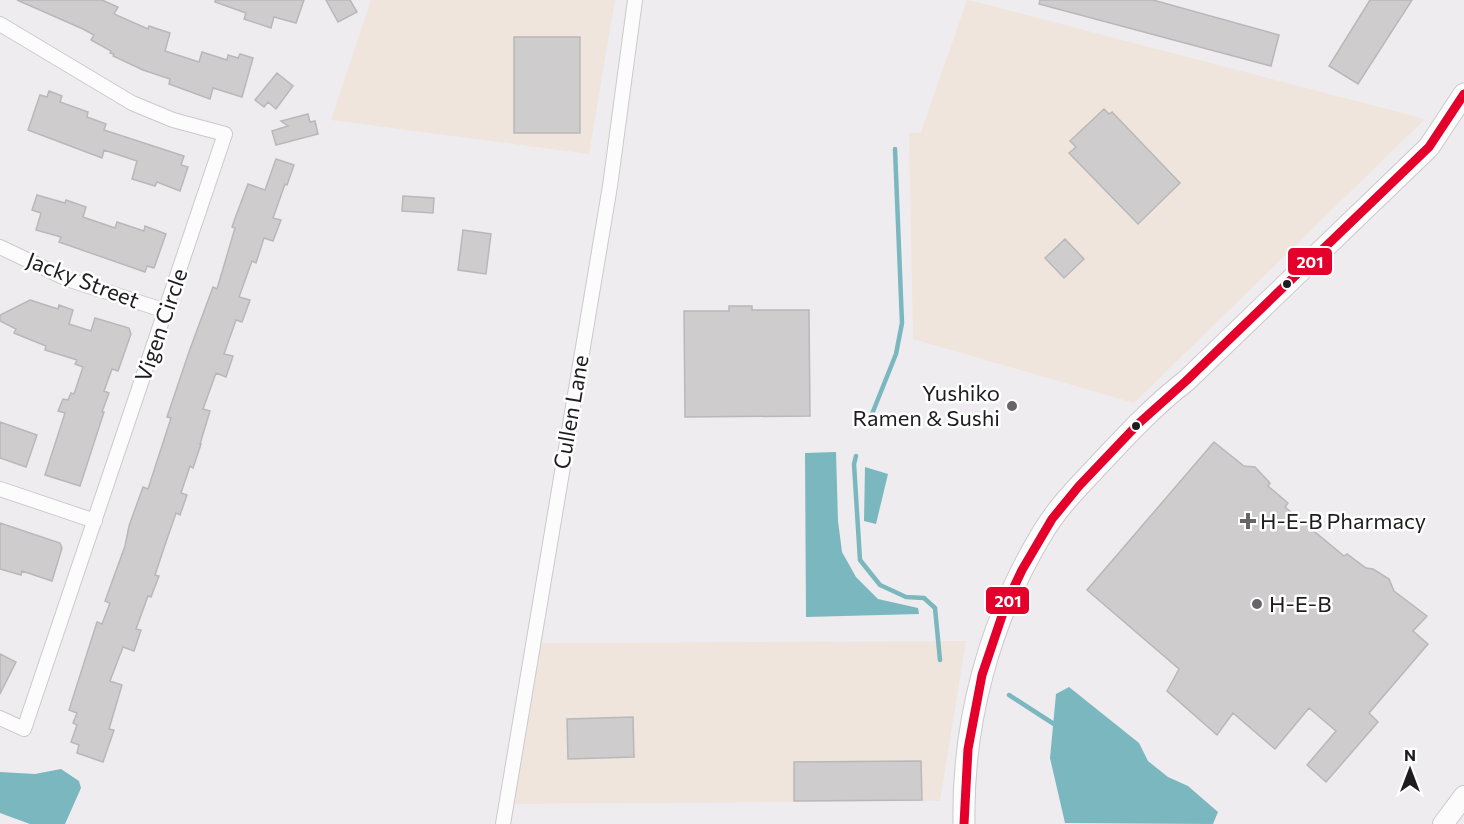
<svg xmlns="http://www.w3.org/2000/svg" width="1464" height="824" font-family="Commissioner,sans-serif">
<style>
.industrial{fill:#f0e5dd}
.water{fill:#7bb7bf}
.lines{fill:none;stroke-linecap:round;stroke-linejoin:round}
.stream{stroke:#7bb7bf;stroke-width:4.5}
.building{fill:#cecccd;stroke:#b9b8b9;stroke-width:1.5}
.minor-casing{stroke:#cbc9cb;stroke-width:16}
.secondary-casing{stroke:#cbc9cb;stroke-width:22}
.primary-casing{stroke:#cbc9cb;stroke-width:23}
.minor{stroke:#fcfcfd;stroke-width:14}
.secondary{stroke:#fcfcfd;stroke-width:20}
.primary{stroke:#fcfcfd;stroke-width:21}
.bus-1-casing{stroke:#fff;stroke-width:14}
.bus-1{stroke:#e4002b;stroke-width:9}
.bus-dot{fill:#1d1c1e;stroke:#fff;stroke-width:2}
.poi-dot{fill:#666567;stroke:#fff;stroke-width:2}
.labels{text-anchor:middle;stroke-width:5;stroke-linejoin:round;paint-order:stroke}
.street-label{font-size:22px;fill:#1d1c1e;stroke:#fff}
.poi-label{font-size:22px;fill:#1d1c1e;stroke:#fff;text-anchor:start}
.line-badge{stroke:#fff;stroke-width:2}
.badge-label{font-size:16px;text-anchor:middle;font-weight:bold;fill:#fff}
</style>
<rect width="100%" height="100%" fill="#eeecef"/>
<!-- industrial -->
<path class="industrial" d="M371 0H615L589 154 331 120Z
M967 0H969L1425 119 1134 403 913 339 909 133 921 132Z
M966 641 940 801 511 804 540 643Z"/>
<!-- water -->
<path class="water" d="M836 452 838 521 842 552 856 577 878 599 918 608 919 614 806 617 805 453Z
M865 467 888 474 876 524 864 521Z
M1069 687 1139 743 1148 761 1168 777 1188 786 1218 812 1213 824 1065 823 1050 758 1056 694Z
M61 769 79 781 81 788 65 824H30L0 813V772L35 774Z"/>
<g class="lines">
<!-- stream -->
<path class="stream" d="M870 419 896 354 902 323 895 149
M856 456 854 464 860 560 880 585 906 597 924 598 935 608 940 660
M1009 695 1057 726"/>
</g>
<!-- building -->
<path class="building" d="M17 0H102L118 7 114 14 148 29 149 26 170 33 165 51 199 62 202 52 227 60 228 55 238 58 240 54 253 58 242 97 213 88 210 99 169 84 170 79 143 70 113 56 114 54 110 53 111 51 91 40 94 35 83 29Z
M215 0H304L296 23 274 17 271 28 244 19 246 13 215 2Z
M326 0H350L357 12 338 22Z
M1040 0H1153L1279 35 1271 66 1039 4Z
M1370 0H1412L1358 84 1329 66Z
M514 37H580V133H514Z
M277 73 293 86 276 109 268 102 264 107 255 100Z
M49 91 62 96 60 102 88 112 87 117 106 124 104 130 184 156 181 165 188 167 180 191 157 182 155 186 132 179 137 161 104 150 102 158 28 130 40 95 47 97Z
M1104 109 1109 114 1112 112 1180 183 1138 224 1069 153 1076 147 1070 141Z
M308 114 310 122 315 121 318 134 276 145 272 131 288 126 281 121Z
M276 159 294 165 287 185 285 184 273 218 281 220 273 241 264 238 256 263 252 261 239 297 250 300 242 322 236 320 224 354 233 356 226 377 216 373 203 409 210 411 200 444H201L193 468 190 466 181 493 187 495 180 515 176 513 164 548 155 575 159 576 151 597 148 596 136 629 141 630 134 651 123 647 110 681 122 685 109 729 114 730 103 762 77 753 79 745 71 742 77 725 73 723 77 713 69 710 97 622 102 624 110 603 105 601 125 546 129 526 143 487 148 489 171 418 167 417 190 349 213 287 217 289 235 228 232 227 237 213 248 184 265 190Z
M37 195 65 203 66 200 86 207 83 217 115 228 117 222 144 231 145 226 166 234 154 268 147 266 145 272 59 242 61 237 36 230 41 213 32 210Z
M403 196 434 198 433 213 402 211Z
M463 230 491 234 486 274 458 270Z
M1065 239 1084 259 1064 278 1045 258Z
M30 300 58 309 59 305 73 310 69 324 91 331 95 318 129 328 131 334 118 371 112 369 104 391 109 393 102 412H104L80 486 45 475 65 413 58 411 63 399 68 400 71 393 74 394 83 367 75 364 77 360 45 350 46 346 14 333 16 329 0 321V315Z
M729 306H752V310H809L810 416 685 417 684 311H729Z
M0 422 37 435 26 467 0 458Z
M1214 442 1244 466 1255 467 1270 483 1268 486 1288 503 1285 507 1344 556 1347 554 1366 568 1373 569 1389 579 1394 591 1427 616 1413 631 1428 644 1369 713 1378 722 1326 782 1307 765 1336 731 1309 708 1275 749 1233 713 1217 735 1167 691 1179 669 1087 590Z
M0 523 60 543 62 548 52 581 22 571 21 575 0 569Z
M0 654 16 662 0 694Z
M633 717 634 757 568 759 567 719Z
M921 761 922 800 794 801V762Z"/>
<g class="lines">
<defs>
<path id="minor" d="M0 24 132 103 173 120 225 134 24 729 0 718
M0 247 67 279 166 311
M0 489 95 521
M503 824 610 186 635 0"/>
<path id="secondary" d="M1443 824 1464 796"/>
<path id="primary" d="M964 824C962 724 989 623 1040 537 1054 512 1074 491 1094 470 1123 439 1152 407 1186 381L1429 147 1464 94"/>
</defs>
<!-- minor casing -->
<use href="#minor" class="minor-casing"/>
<!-- secondary casing -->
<use href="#secondary" class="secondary-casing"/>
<!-- primary casing -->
<use href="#primary" class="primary-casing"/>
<!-- minor -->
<use href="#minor" class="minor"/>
<!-- secondary -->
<use href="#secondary" class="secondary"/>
<!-- primary -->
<use href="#primary" class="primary"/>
<defs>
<path id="bus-1" d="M964 824 968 749 982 675 1006 604 1022 570 1052 519 1079 486 1138 424 1186 381 1429 147 1464 94"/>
</defs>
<!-- bus-1 casing -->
<use href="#bus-1" class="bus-1-casing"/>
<!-- bus-1 -->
<use href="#bus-1" class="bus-1"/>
</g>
<!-- markers -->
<g class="bus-dot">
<circle cx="1287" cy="284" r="5"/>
<circle cx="1136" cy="426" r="5"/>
</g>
<g class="poi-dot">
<circle cx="1012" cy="406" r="6"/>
<path d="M1245 512h6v6h6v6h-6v6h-6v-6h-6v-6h6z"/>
<circle cx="1257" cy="604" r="6"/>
</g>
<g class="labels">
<!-- street labels -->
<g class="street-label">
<text transform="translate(83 280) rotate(21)" y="8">Jacky Street</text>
<text transform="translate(161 325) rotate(-71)" y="8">Vigen Circle</text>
<text transform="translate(571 412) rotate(-80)" y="8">Cullen Lane</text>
</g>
<!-- poi labels -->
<g class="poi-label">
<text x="1000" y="401" text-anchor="end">Yushiko<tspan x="1000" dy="25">Ramen &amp; Sushi</tspan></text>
<text x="1260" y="529">H-E-B Pharmacy</text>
<text x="1269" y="612">H-E-B</text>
</g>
</g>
<g class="line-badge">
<rect x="1287" y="247" width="46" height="29" rx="6" fill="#e4002b"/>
<rect x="985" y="586" width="45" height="29" rx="6" fill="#e4002b"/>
</g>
<g class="badge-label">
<text x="1310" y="268">201</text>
<text x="1008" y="607">201</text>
</g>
<!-- north arrow -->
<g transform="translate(1410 770)" stroke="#ffffff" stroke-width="4.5" paint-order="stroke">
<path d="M0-4.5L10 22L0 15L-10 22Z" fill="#1d1c1e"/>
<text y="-9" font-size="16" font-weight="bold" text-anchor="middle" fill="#1d1c1e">N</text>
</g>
</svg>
